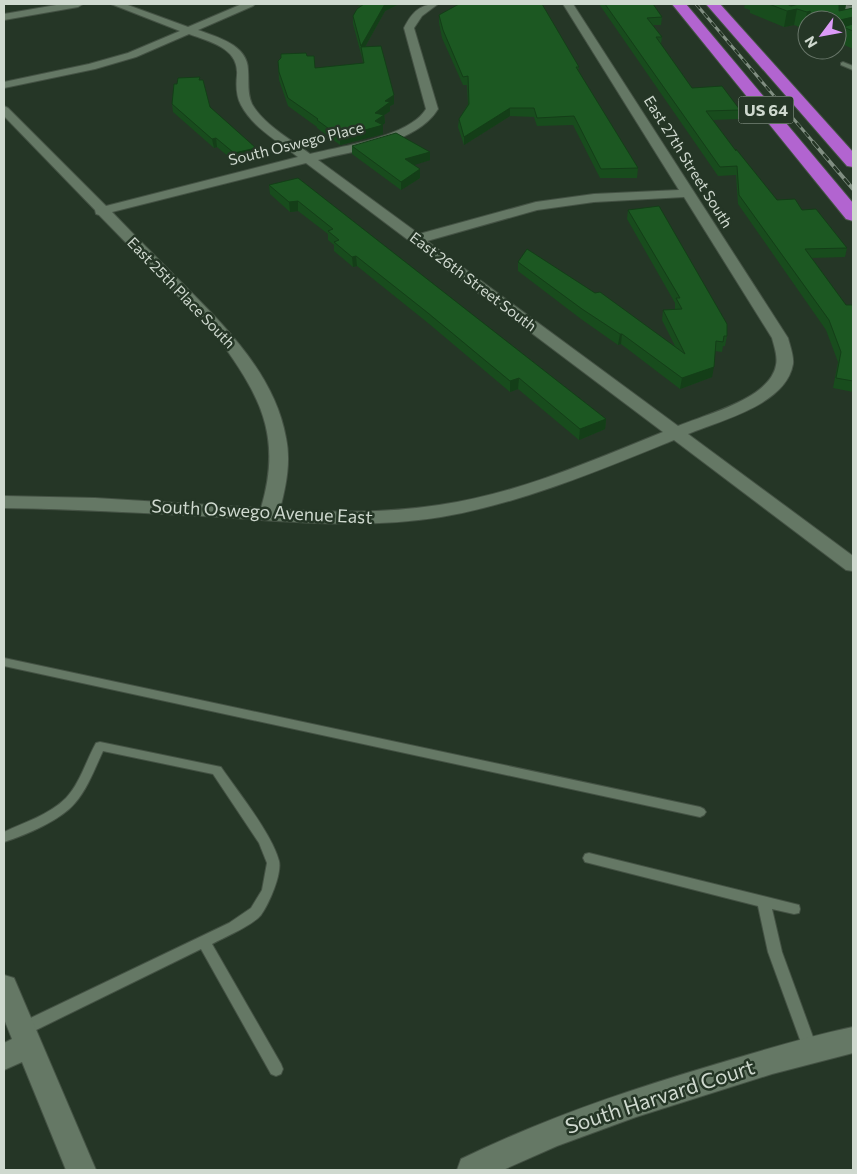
<svg xmlns="http://www.w3.org/2000/svg" width="857" height="1174" font-family="Commissioner,sans-serif">
<style>
.lines{fill:none;stroke-linecap:round;stroke-linejoin:round}
.service-casing{stroke:#445244;stroke-width:2}
.minor-casing{stroke:#445244;stroke-width:2}
.motorway-casing{stroke:#445244;stroke-width:2}
.service{fill:#657865;fill-rule:evenodd}
.minor{fill:#657865;fill-rule:evenodd}
.motorway{fill:#b264d0;fill-rule:evenodd}
.rail-far1-casing{stroke:#818f82;stroke-width:3}
.rail-casing{stroke:#818f82;stroke-width:4}
.rail-far1{stroke:#253626;stroke-width:2;stroke-dasharray:6;stroke-linecap:butt}
.rail{stroke:#253626;stroke-width:2.5;stroke-dasharray:8;stroke-linecap:butt}
.wall{fill:#184c1d}
.shaded-wall{fill:#143e18}
.building{fill:#1c5822;stroke:#143e18}
.labels{text-anchor:middle;stroke-width:5;stroke-linejoin:round;paint-order:stroke}
.far-street-label{font-size:15px;fill:#cfd9cf;stroke:#253626}
.shield{fill:#253626;stroke:#9ca89c;stroke-width:1}
.shield-label{font-size:16px;font-weight:bold;fill:#cfd9cf}
.street-label{font-size:18px;fill:#cfd9cf;stroke:#253626}
.near-street-label{font-size:21px;fill:#cfd9cf;stroke:#253626}
</style>
<rect width="100%" height="100%" fill="#253626"/>
<g class="lines">
<defs>
<path id="service" d="M807 29V35L801 32Z
M853 34V38L837 42V38Z
M843 62 853 66V70L841 65V63Z
M4 658 700 807 704 809 706 812 704 815 700 817 4 666Z
M100 742 221 767C238 792 272 834 279 861 282 874 269 904 261 915 252 926 225 937 212 944L281 1064 283 1069 281 1074 276 1076 271 1074 201 949 28 1034 23 1035 18 1034 16 1029 18 1024 229 923 251 908 262 890 267 863 259 843 213 774 103 751C95 768 88 788 75 803 61 820 26 835 4 842V832C25 822 49 815 66 798 80 783 86 761 96 743Z
M589 853 799 905 800 909 799 913 794 914 772 909 782 952 817 1048 815 1053 810 1055 805 1053 803 1048 768 952 758 906 589 863 585 862 583 858 585 854Z"/>
<path id="minor" d="M62 4H83L78 7 4 20V14Z
M111 4H125L188 27 242 4H255L253 6 198 30C217 37 248 45 248 70 249 82 247 93 252 104 264 125 292 140 310 154 342 146 409 137 426 109L404 28C412 12 420 4 438 4L422 16 414 28 438 109C417 144 355 150 318 160L419 234 536 202 594 194 679 190 563 4H573L788 338C790 346 794 356 793 364 786 405 721 420 688 434L853 556V571L846 570 674 440C598 471 522 503 441 517 367 529 293 522 219 517 147 513 76 509 4 508V496L95 498 261 508C283 434 259 394 216 335L99 215 96 214 95 210 4 116V106L8 108 106 206 298 157C279 142 253 128 241 105 236 96 236 85 237 75 239 48 210 42 189 34L136 57 95 69 4 88V82L89 64 128 53 180 31ZM306 163 663 432C591 461 517 494 439 505 386 513 333 513 280 509 286 486 291 462 286 438 275 375 225 326 182 283 158 259 135 236 112 212ZM684 197 772 338C774 346 778 356 776 365 770 399 706 414 678 426L427 241 537 210 594 202Z
M834 4 853 6V12L836 6Z
M4 975 14 978 96 1170H66L22 1062 4 1070V1043L12 1039 4 1019Z
M853 1027V1053L772 1074 636 1117 557 1146 503 1170H457L461 1159C541 1120 625 1091 710 1066 757 1052 805 1037 853 1027Z"/>
<path id="motorway" d="M672 4H686L853 203V221L846 219Z
M706 4H720L853 152V167L847 166Z"/>
</defs>
<!-- service casing -->
<use href="#service" class="service-casing"/>
<!-- minor casing -->
<use href="#minor" class="minor-casing"/>
<!-- motorway casing -->
<use href="#motorway" class="motorway-casing"/>
<!-- service -->
<use href="#service" class="service"/>
<!-- minor -->
<use href="#minor" class="minor"/>
<!-- motorway -->
<use href="#motorway" class="motorway"/>
<defs>
<path id="rail-far1" d="M696 4 814 143"/>
<path id="rail" d="M813 142 853 189"/>
</defs>
<!-- rail-far1 casing -->
<use href="#rail-far1" class="rail-far1-casing"/>
<!-- rail casing -->
<use href="#rail" class="rail-casing"/>
<!-- rail-far1 -->
<use href="#rail-far1" class="rail-far1"/>
<!-- rail -->
<use href="#rail" class="rail"/>
</g>
<!-- wall -->
<path class="wall" d="M352 4H399L385 11 365 47 394 95V104L390 106V111L384 115 385 123 382 125 383 134 340 145 317 128V127L288 106 279 80 278 61 307 56 315 68 363 63 361 53V54L353 24V16L362 6Z
M599 4H653L662 17 661 25H653L662 37 661 44 692 88 740 110 739 119 713 120 736 151 777 200 802 210 847 248 845 257 812 258 846 305H853V392L833 388 838 362 826 330 738 204 736 175 718 176Z
M745 4H846L845 10 853 8V49L840 43 841 35 837 36V20H807L804 29 794 25 784 27 750 13V10L744 8Z
M439 15 579 67 578 71 638 168 637 178H600L573 125 537 126 534 117 510 116 464 145 458 127 459 119 468 104 467 85H463L442 38 439 23Z
M200 80 210 107 256 157 235 162 217 147 214 148 173 112 172 104Z
M352 146 430 160 413 165 420 169V178L401 190 352 154Z
M298 178 606 419 605 429 579 440 518 389 510 392 428 323 357 266 353 267 334 251V245L328 240V234L298 211 290 212 270 194 269 185Z
M628 210 727 336 725 346H723L722 352 715 351 712 377 680 389 621 344 618 345 581 319 518 271V262L595 293 675 346 662 320 663 310H675V303L627 219Z"/>
<!-- shaded-wall -->
<path class="shaded-wall" d="M385 4H399L385 11 362 52 361 47V54V46Z
M791 4H816L797 9 794 25 784 27 787 11 790 10Z
M842 4H846L843 19 837 20 839 5Z
M810 11 809 20H807V27L804 29 807 12Z
M853 17V31L843 27 841 35 837 36V32L840 20Z
M394 95V104L390 106V111L384 115 385 123 381 126 383 125V134L340 145V137L385 101Z
M510 108V116L464 145V137Z
M216 138 217 147 214 148 212 139Z
M256 148V157L235 162 234 153Z
M430 152V160L405 168V159Z
M420 169V178L401 190V182Z
M298 201V211L290 212 289 202Z
M356 256 357 266 353 267 352 257Z
M620 334H622L621 344 618 345Z
M714 367 712 377 680 389 682 378Z
M519 378 518 389 510 392V381Z
M606 419 605 429 579 440 580 429Z"/>
<!-- building -->
<path class="building" d="M364 4H385L361 46 353 16 357 9Z
M459 4H542L579 67H576L638 168 601 169 574 116 537 118 534 108H510L464 137 459 119 469 104 468 76 463 77 443 30 439 15Z
M605 4H653L662 17 647 18 662 37H656L692 88 722 86 740 110 706 111 736 151V149L777 200 795 199 802 210 816 209 847 248 805 249 846 305H853V381L836 378 841 352 829 320 739 195 737 166 720 167Z
M769 4H787L791 6 799 4H842L839 5V11L853 8V17L840 20 839 25 837 24V20H826L812 15 810 11 807 12 797 9 787 11Z
M853 24V31L843 27Z
M381 46 394 95 385 101 390 102 375 113 384 115 375 121 383 125 340 137 317 120 318 119 288 98 279 72 278 61 281 58V54L306 53 307 56H314L315 68 364 63 361 47Z
M200 77 199 80H203L210 107 256 148 234 153 216 138 212 139 172 104 174 84H177L178 78Z
M396 133 430 152 405 159 420 169 401 182 352 146Z
M298 178 606 419 580 429 519 378 510 381 428 313 356 256 352 257 334 242 339 240 328 231 333 229 298 201 289 202 269 185Z
M659 206 727 324V336H724L723 342 716 341 714 367 682 378 622 334H620L582 309 518 262 527 249 595 293 600 292 685 354 663 310 682 309 676 298H680L628 210Z"/>
<g class="labels">
<!-- far-street labels -->
<g class="far-street-label">
<text transform="translate(296 144) rotate(-14)" y="5">South Oswego Place</text>
<text transform="translate(688 162) rotate(58)" y="5">East 27th Street South</text>
<text transform="translate(473 282) rotate(37)" y="5">East 26th Street South</text>
<text transform="translate(181 293) rotate(46)" y="5">East 25th Place South</text>
</g>
<!-- shield labels -->
<rect class="shield" x="738.5" y="96.5" width="55" height="27" rx="4"/>
<g class="shield-label">
<text x="766" y="116">US 64</text>
</g>
<!-- street labels -->
<g class="street-label">
<text transform="translate(262 512) rotate(3)" y="6">South Oswego Avenue East</text>
</g>
<!-- near-street labels -->
<g class="near-street-label">
<text transform="translate(660 1097) rotate(-18)" y="7">South Harvard Court</text>
</g>
</g>
<!-- border -->
<rect width="857" height="1174" fill="none" stroke="#cfd9cf" stroke-width="10"/>
<!-- north arrow -->
<g transform="translate(822 35) rotate(238)"><circle r="24" fill="#253626" stroke="#69776a"/>
<path d="M0-4L9 19L0 12L-9 19Z" fill="#db9af6"/>
<text y="-8" font-size="14" font-weight="bold" text-anchor="middle" fill="#cfd9cf">N</text>
</g>
</svg>
